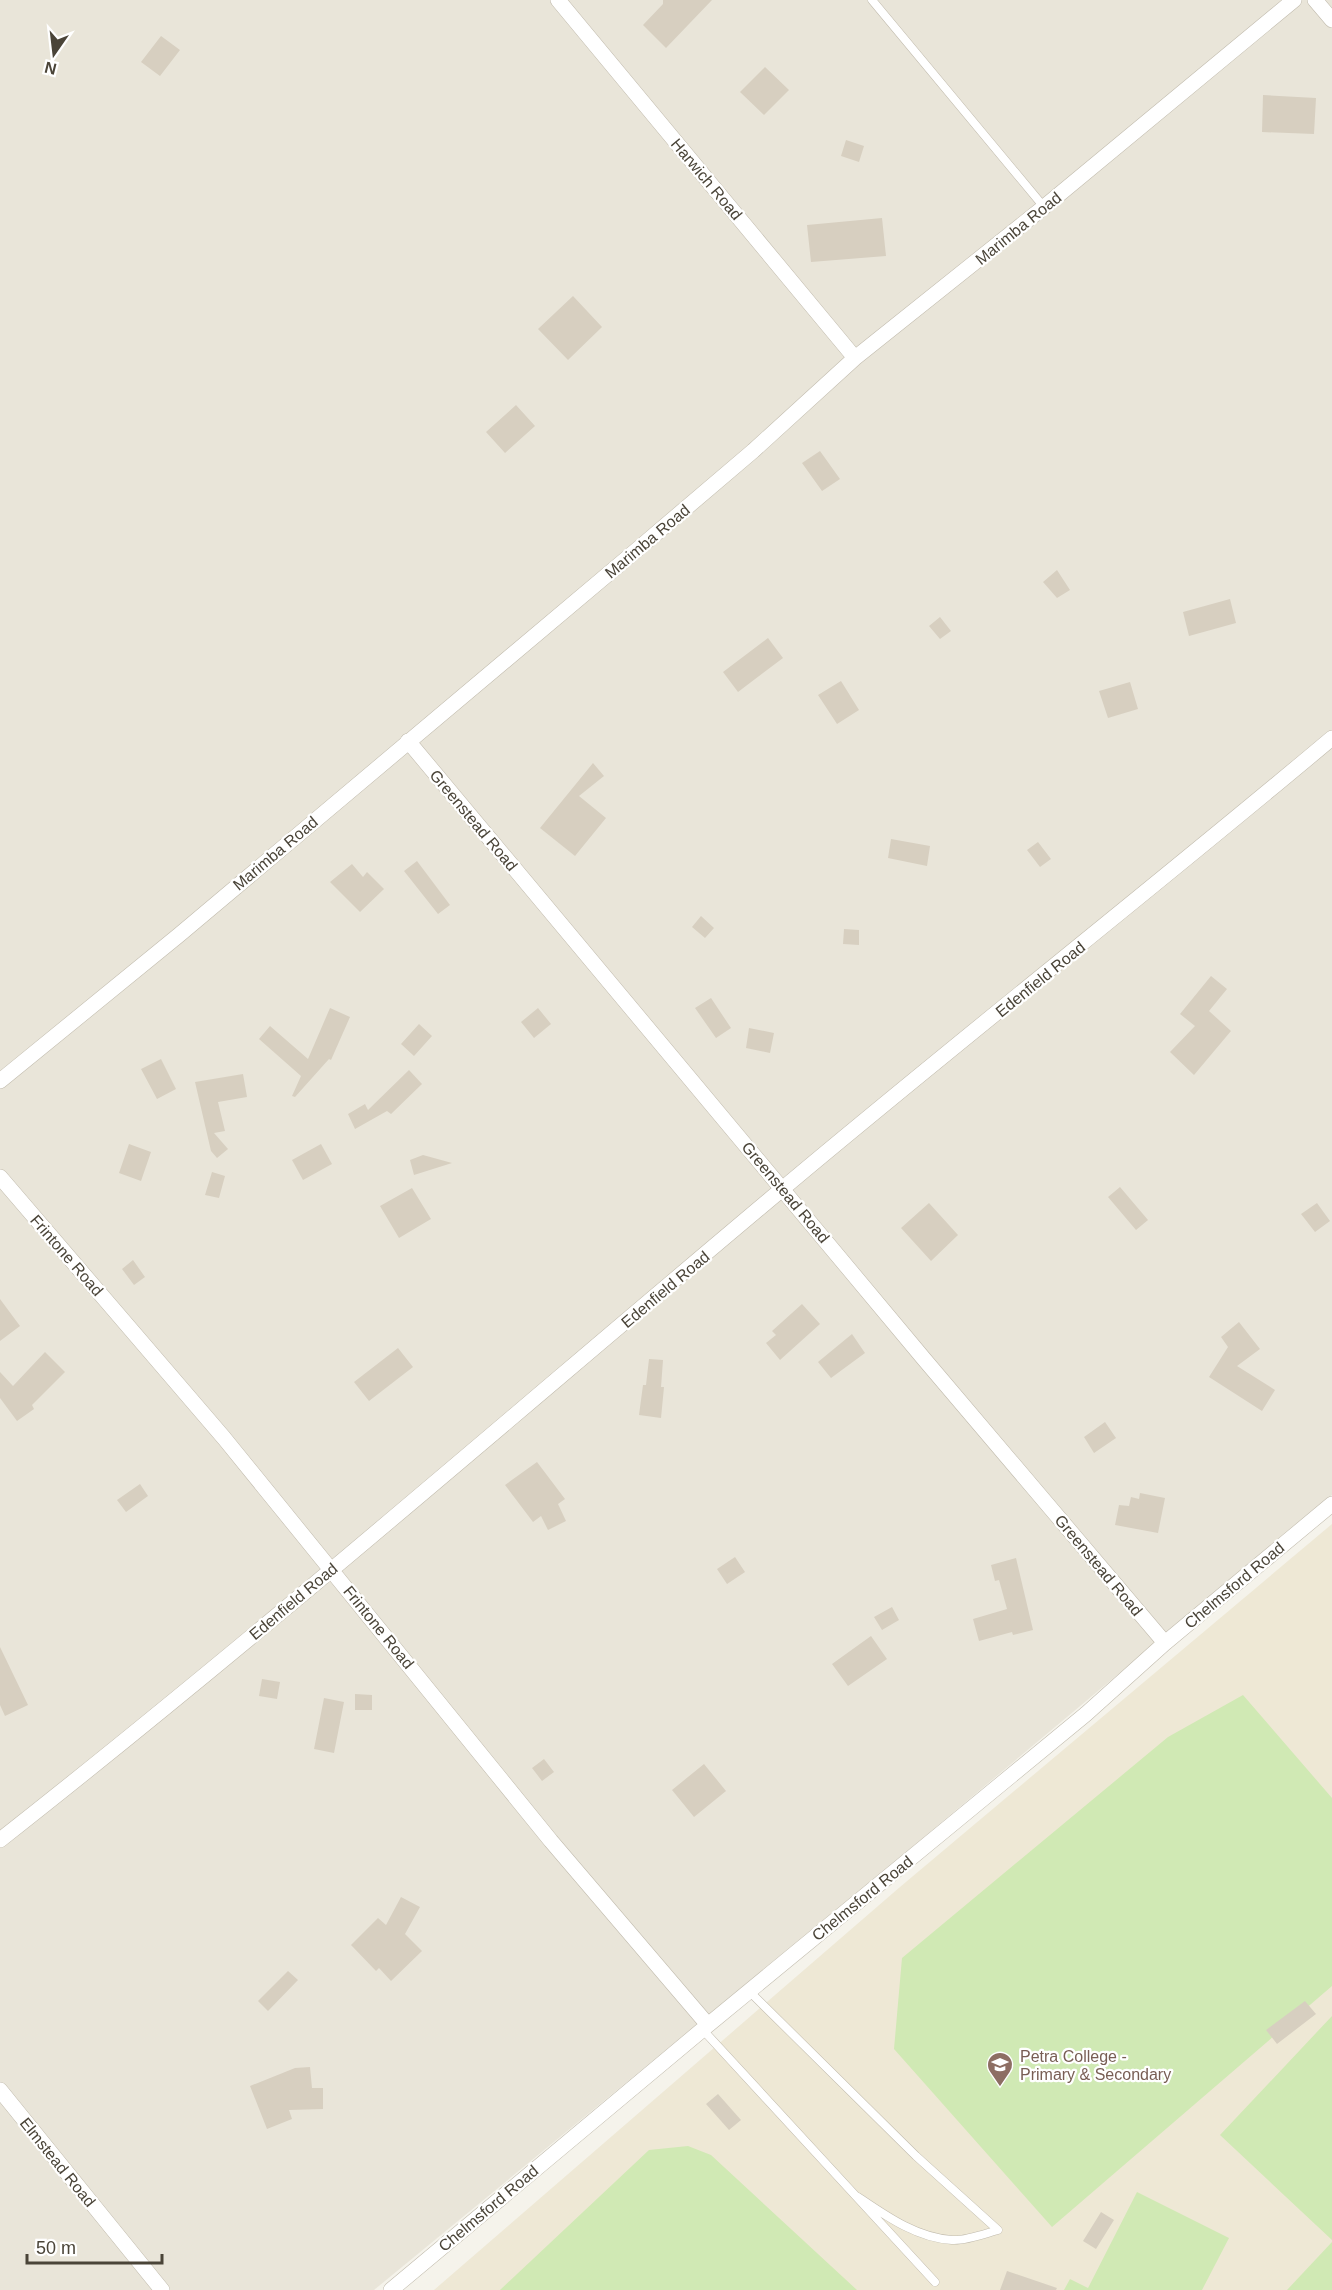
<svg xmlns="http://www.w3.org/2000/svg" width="1332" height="2290" font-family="Arial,sans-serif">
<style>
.residential{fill:#e9e5d9}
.education{fill:#eee8d5}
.green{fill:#d0e9b4}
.building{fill:#d7cfc0}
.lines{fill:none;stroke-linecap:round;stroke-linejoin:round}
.service-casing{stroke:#c1bbad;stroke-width:9}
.minor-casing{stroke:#c1bbad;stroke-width:16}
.service{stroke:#fff;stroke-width:8}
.minor{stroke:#fff;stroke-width:15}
.labels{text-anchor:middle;stroke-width:4.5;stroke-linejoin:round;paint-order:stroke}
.street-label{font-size:16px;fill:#4a4438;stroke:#fff}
.education-label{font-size:16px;fill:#785e54;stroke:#fff;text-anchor:start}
</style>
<rect width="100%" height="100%" fill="#f5f3eb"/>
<!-- residential -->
<path class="residential" d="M0 0H1332V1495L875 1878 374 2290H0Z"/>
<!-- education -->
<path class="education" d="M1332 1524V2290H434L900 1887Z"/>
<!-- green -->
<path class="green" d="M1243 1695 1332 1798V1986L1052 2227 894 2049 902 1958 1168 1737Z
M1332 2016V2240L1220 2135Z
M688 2146 711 2155 857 2290H500L649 2150Z
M1137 2192 1229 2238 1202 2290H1064L1070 2279 1088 2288Z
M1332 2242V2290H1287Z"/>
<!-- building -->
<path class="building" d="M663 0H712L666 48 643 25 663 4Z
M161 36 180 50 160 76 141 62Z
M765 67 789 90 764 115 740 92Z
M1263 95 1316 98 1314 134 1262 132Z
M846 140 864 146 859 162 841 156Z
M882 218 886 256 811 262 807 225Z
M573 296 602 327 568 360 538 329Z
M516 405 535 426 505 453 486 432Z
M820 451 840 479 822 491 802 463Z
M1057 570 1070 590 1057 598 1043 582Z
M1230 599 1236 623 1189 636 1183 612Z
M940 617 951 631 940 639 929 626Z
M768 638 783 658 738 692 723 672Z
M841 681 859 710 837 724 818 695Z
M1130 682 1138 709 1108 718 1099 691Z
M593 763 604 776 579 796 606 818 575 856 540 828Z
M891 839 930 846 927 866 888 858Z
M1038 842 1051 859 1040 867 1027 850Z
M417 861 450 905 438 914 404 871Z
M352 864 363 877 367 872 384 889 360 912 330 882Z
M701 916 714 928 705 938 692 927Z
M844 929 859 930V945L843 944Z
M1211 976 1227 989 1209 1011 1231 1031 1194 1075 1170 1052 1195 1026 1180 1014Z
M711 998 731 1028 716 1038 695 1008Z
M330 1008 350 1017 331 1060 329 1059 295 1097 292 1096 301 1076 259 1039 270 1026 308 1059Z
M538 1008 551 1024 534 1038 521 1022Z
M419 1024 432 1036 414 1056 401 1044Z
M749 1028 774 1033 770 1053 746 1048Z
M161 1059 176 1089 157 1099 141 1069Z
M409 1070 422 1084 391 1114 387 1111 355 1129 348 1114 365 1104 368 1110Z
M243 1074 247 1097 218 1102 225 1131 214 1133 228 1149 217 1158 211 1151 195 1082Z
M129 1144 151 1152 141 1181 119 1173Z
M321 1144 332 1164 303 1180 292 1160Z
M423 1155 452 1163 414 1175 410 1160Z
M212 1172 225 1176 219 1198 205 1195Z
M1120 1187 1148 1220 1136 1230 1108 1197Z
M412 1188 431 1219 399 1238 380 1206Z
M929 1203 958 1235 931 1261 901 1228Z
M1317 1203 1330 1221 1315 1232 1301 1214Z
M133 1260 145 1277 134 1285 122 1269Z
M0 1299 20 1326 0 1341Z
M802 1304 820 1324 780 1360 766 1343 776 1335 772 1331Z
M1239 1322 1260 1349 1237 1366 1275 1390 1262 1411 1209 1377 1228 1347 1221 1337Z
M852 1334 865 1353 831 1378 818 1362Z
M398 1348 413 1367 369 1401 354 1382Z
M45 1352 65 1372 32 1405 34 1409 17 1421 0 1398V1372L13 1386Z
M649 1359 663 1360 661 1387H664L661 1418 639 1415 643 1385H646Z
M1105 1422 1116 1438 1094 1453 1084 1437Z
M537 1462 565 1499 558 1504 566 1521 548 1530 541 1516 533 1522 505 1485Z
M140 1484 148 1496 126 1512 117 1500Z
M1140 1493 1165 1498 1158 1533 1115 1525 1119 1505 1129 1506 1131 1497 1139 1499Z
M735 1557 745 1572 727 1584 717 1569Z
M1016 1558 1033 1630 1013 1635 1012 1632 979 1641 973 1619 1007 1609 999 1580 995 1581 991 1565Z
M892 1607 899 1620 882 1630 874 1617Z
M871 1636 887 1659 848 1686 832 1664Z
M0 1647 28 1705 5 1716 0 1705Z
M262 1679 280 1682 277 1699 259 1696Z
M355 1694 372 1695V1710H355Z
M324 1698 344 1702 334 1753 314 1749Z
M544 1759 554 1772 542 1781 532 1768Z
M704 1764 726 1791 694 1817 672 1790Z
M401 1897 420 1907 405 1934 422 1951 391 1981 379 1968 376 1971 351 1945 378 1918 386 1925Z
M288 1971 298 1980 268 2011 258 2001Z
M1305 2001 1316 2014 1277 2044 1266 2030Z
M310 2067 312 2088H323V2109L289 2110 292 2119 267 2129 250 2086 295 2068Z
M718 2094 741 2120 729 2130 706 2104Z
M1101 2212 1114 2220 1096 2249 1083 2241Z
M1007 2271 1057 2288 1056 2290H1000Z"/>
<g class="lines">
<defs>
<path id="service" d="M872 0 1044 207
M749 1991 916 2156 998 2230C984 2234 966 2241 952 2240 917 2238 886 2216 858 2197
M703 2030 935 2282"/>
<path id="minor" d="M558 0 855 358
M1315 0 1332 20
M408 741 924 1359 1165 1643
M0 1081 179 935 639 548 753 451 855 358 1044 207 1294 0
M0 1177 224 1438 551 1841 708 2025
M0 1840C266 1631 521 1408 781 1190 963 1037 1150 891 1332 738
M0 2090 162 2290
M391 2290 708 2025 1086 1714 1165 1643 1332 1504"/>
</defs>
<!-- service casing -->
<use href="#service" class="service-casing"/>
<!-- minor casing -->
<use href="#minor" class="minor-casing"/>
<!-- service -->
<use href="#service" class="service"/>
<!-- minor -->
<use href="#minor" class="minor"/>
</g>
<!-- icons -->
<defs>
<symbol id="school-pin" viewBox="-11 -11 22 30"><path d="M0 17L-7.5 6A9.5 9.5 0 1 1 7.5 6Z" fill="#8d6e63" stroke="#fff"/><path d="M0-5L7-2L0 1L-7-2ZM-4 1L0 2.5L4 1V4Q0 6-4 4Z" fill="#fff"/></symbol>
</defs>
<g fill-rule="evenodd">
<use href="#school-pin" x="985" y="2050" width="30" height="40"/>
</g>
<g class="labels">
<!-- street labels -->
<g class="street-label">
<text transform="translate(707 179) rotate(50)" y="6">Harwich Road</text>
<text transform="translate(1018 228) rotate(-39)" y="6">Marimba Road</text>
<text transform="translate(647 541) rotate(-40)" y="6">Marimba Road</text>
<text transform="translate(474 820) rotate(50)" y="6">Greenstead Road</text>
<text transform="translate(275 853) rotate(-40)" y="6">Marimba Road</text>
<text transform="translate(1040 979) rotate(-39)" y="6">Edenfield Road</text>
<text transform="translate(786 1192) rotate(50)" y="6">Greenstead Road</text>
<text transform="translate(67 1255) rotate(49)" y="6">Frintone Road</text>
<text transform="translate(665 1289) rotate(-40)" y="6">Edenfield Road</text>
<text transform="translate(1099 1565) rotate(50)" y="6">Greenstead Road</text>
<text transform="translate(1234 1585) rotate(-40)" y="6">Chelmsford Road</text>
<text transform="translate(293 1601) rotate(-40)" y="6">Edenfield Road</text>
<text transform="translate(379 1627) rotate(51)" y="6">Frintone Road</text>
<text transform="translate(862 1898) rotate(-39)" y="6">Chelmsford Road</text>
<text transform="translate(58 2162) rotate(51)" y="6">Elmstead Road</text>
<text transform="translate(488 2208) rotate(-40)" y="6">Chelmsford Road</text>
</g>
<!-- education labels -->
<g class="education-label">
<text x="1020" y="2062">Petra College -<tspan x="1020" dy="18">Primary &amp; Secondary</tspan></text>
</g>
</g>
<!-- north arrow -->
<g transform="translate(54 54) rotate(194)" stroke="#ffffff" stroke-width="4.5" paint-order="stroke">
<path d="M0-4.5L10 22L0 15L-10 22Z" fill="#4a4438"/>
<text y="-9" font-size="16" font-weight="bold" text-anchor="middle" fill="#4a4438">N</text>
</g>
<!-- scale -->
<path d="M27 2254v9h135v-9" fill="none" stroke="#4a4438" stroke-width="3"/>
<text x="36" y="2254" font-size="18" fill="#4a4438" stroke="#ffffff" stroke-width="4.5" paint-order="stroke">50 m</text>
</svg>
